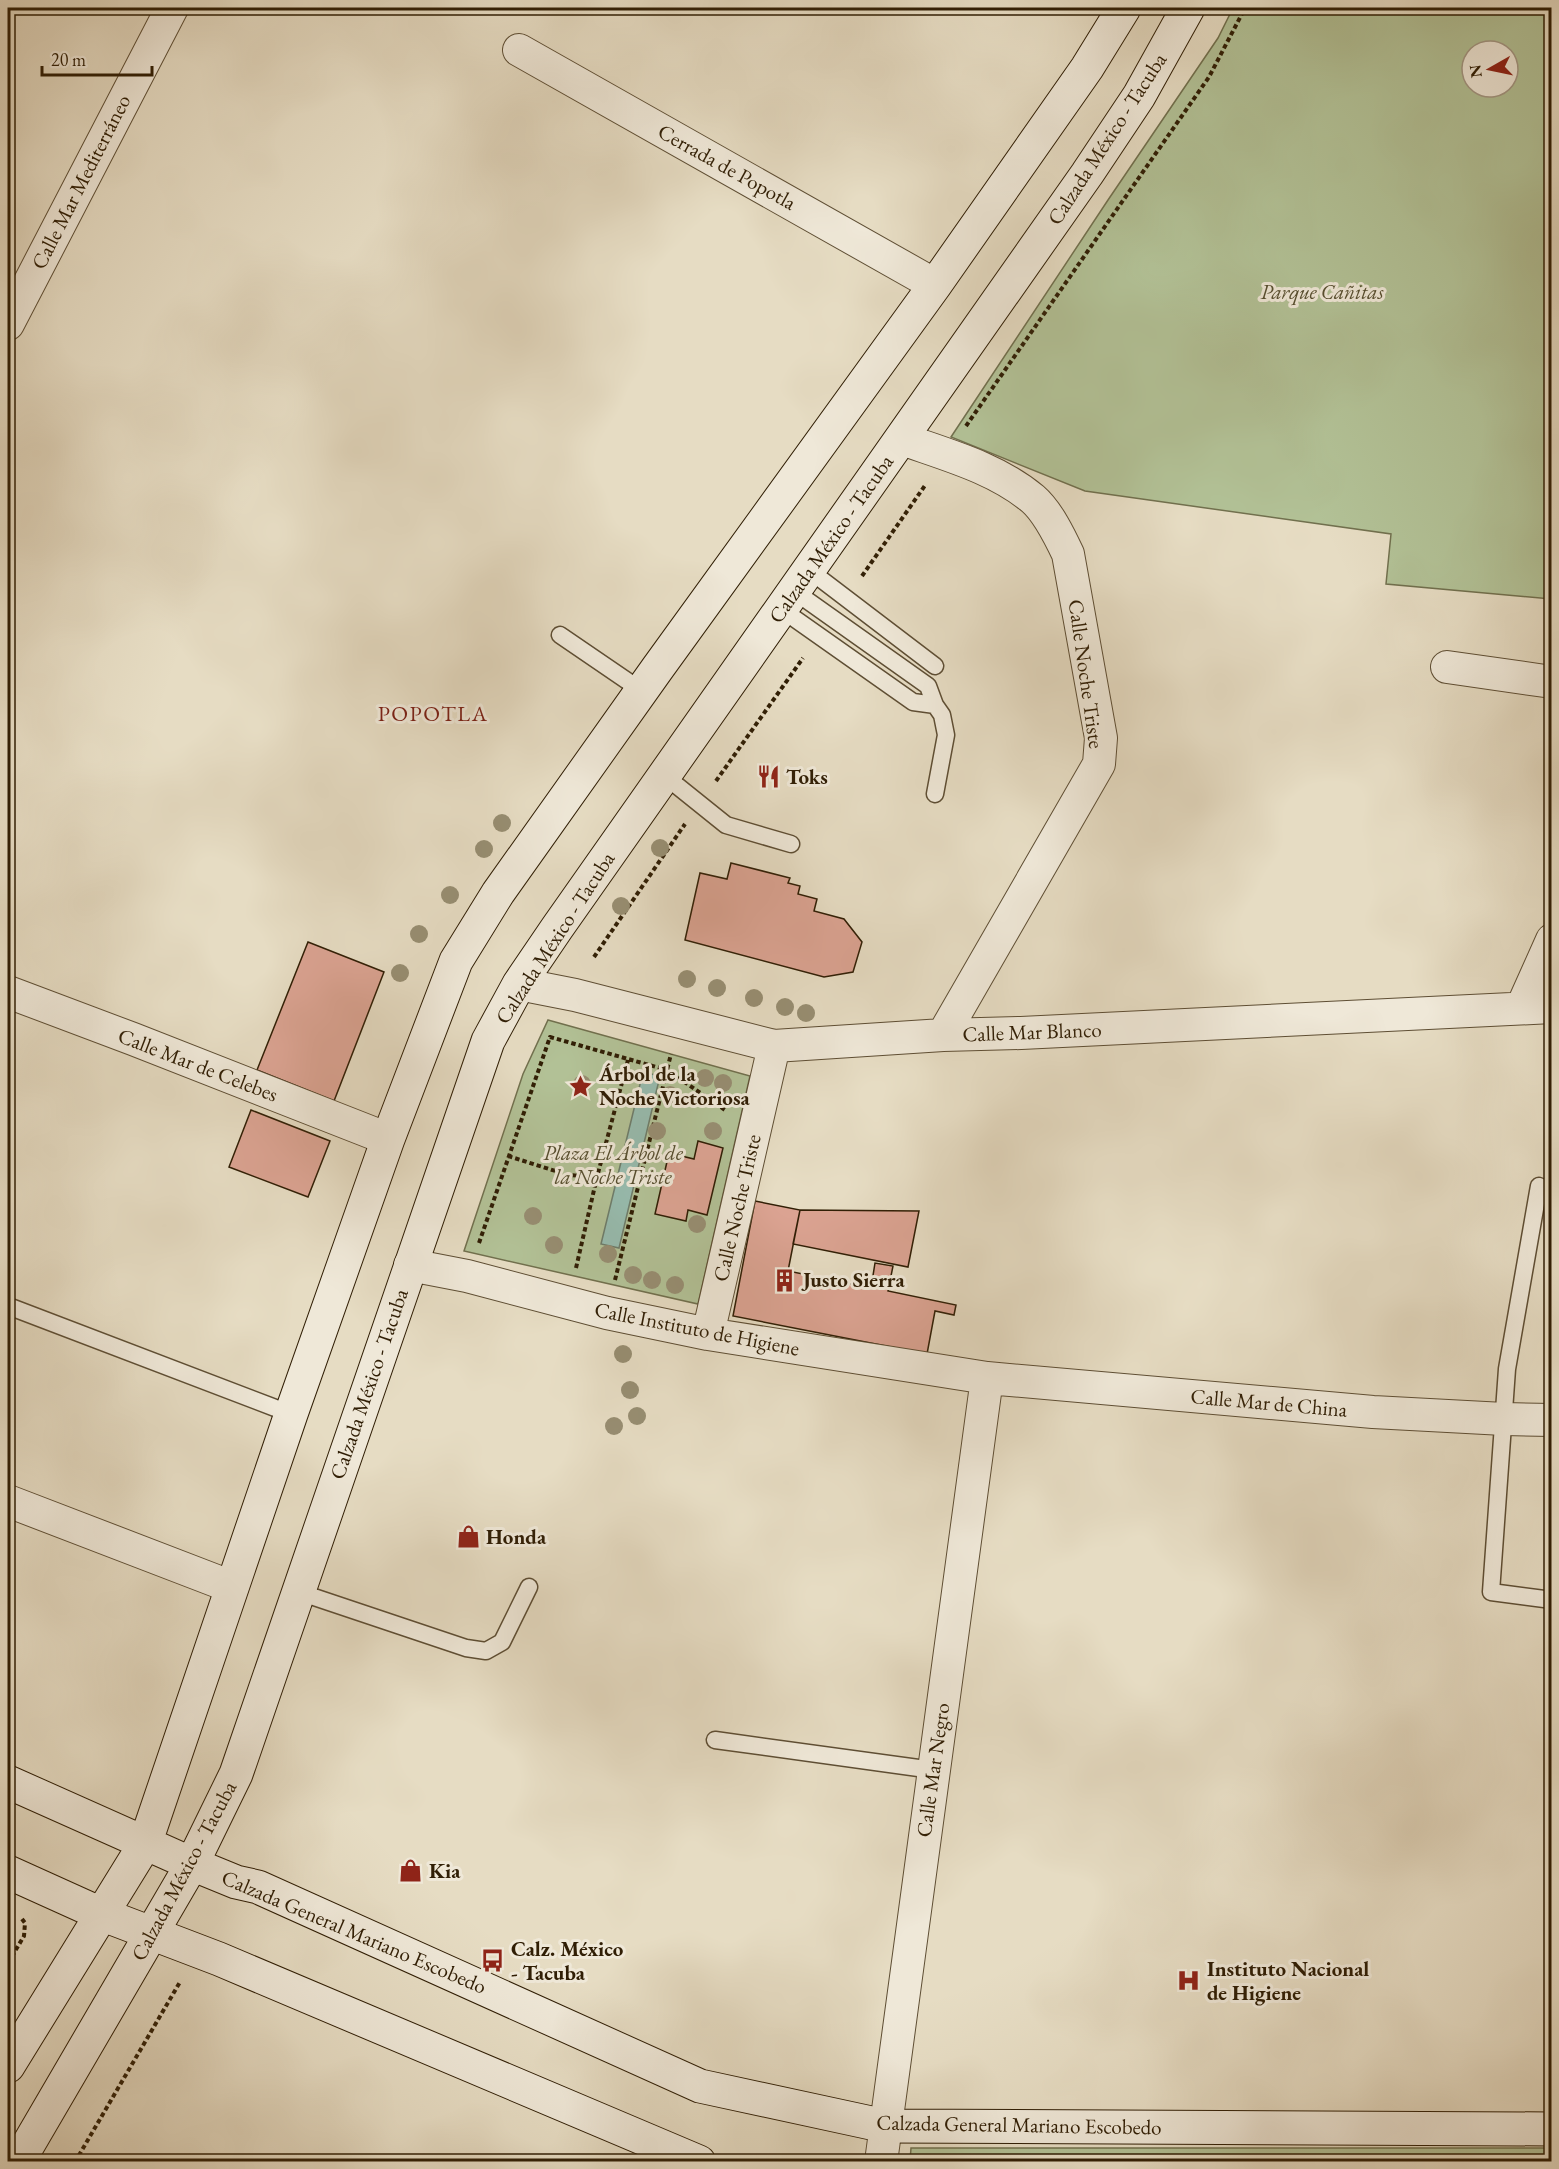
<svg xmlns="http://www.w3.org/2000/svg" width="1559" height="2169" font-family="'EB Garamond',serif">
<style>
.green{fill:#b2c196;stroke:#71704e;stroke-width:1.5;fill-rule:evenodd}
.water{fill:#97bcaf;stroke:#6e7d6b;stroke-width:1.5}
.building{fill:#dba392;stroke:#301e05;stroke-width:1.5}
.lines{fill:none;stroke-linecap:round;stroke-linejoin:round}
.service-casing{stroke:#5e4e34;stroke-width:19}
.minor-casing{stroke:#5e4e34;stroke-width:34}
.secondary-casing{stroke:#301e05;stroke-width:35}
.path{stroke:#301e05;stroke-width:4;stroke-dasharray:4.5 3;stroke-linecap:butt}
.service{stroke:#efe8d8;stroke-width:16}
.minor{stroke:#efe8d8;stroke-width:32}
.secondary{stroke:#efe8d8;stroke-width:33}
.tree{fill:#978e72}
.labels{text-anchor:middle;stroke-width:6;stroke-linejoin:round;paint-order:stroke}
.street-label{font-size:21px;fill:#301e05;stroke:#efe8d8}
.park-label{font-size:21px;font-style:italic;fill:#574f30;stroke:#efe8d8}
.poi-label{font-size:21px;font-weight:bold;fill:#301e05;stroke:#efe8d8;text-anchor:start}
.neighbourhood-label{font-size:22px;letter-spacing:1.5px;fill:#7a1f14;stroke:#efe8d8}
</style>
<rect width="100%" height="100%" fill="#e6dcc3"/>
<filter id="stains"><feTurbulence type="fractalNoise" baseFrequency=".00333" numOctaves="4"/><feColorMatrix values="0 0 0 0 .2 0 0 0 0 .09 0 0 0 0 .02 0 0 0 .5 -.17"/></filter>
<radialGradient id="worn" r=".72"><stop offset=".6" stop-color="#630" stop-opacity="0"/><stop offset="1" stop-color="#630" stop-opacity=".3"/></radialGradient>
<!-- green -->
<path class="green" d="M1233 8H1551V599L1386 584 1391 534 1085 491 951 437 1108 200 1218 38ZM1472 51H1508V87H1472Z
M548 1020 750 1076 698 1304 464 1251 523 1074Z
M911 2148H1551L1552 2161H910Z"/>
<!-- water -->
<path class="water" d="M643 1072 660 1076 619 1248 601 1244Z"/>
<!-- building -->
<path class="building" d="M731 863 790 878 788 883 800 886 798 894 817 899 814 911 844 919 862 942 853 972 824 977 685 940 700 873 727 879Z
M308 942 384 972 334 1101 257 1070Z
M251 1110 330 1141 308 1197 229 1167Z
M698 1141 723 1148 707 1215 688 1210 686 1221 655 1214 669 1153 694 1159Z
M755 1201 800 1210 788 1271 871 1288 875 1263 893 1266 888 1291 956 1305 954 1315 935 1311 927 1354 733 1316Z
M800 1210 919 1211 908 1267 793 1244Z"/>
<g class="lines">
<defs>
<path id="service" d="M809 570 935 666
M794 591 928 686 935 705 942 715 946 735 935 794
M781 609 913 702 935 705
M560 635 642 691
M665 776 726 825 791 844
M1539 1186 1507 1369 1491 1592 1552 1600
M8 1306 291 1414
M299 1592 466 1648 486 1651 502 1642 529 1587
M715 1740 933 1770"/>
<path id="minor" d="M519 50 935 285
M8 324 172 8
M902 439C947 455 996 468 1033 499 1048 512 1060 537 1068 554L1101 738 1099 764 943 1035
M1447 667 1552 682
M519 984 575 995 774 1046 943 1035 1021 1033 1552 1007
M8 992 133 1039 388 1139
M1522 1007 1552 940
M410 1265 467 1276 607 1313 708 1334 987 1378 1373 1412 1504 1419 1552 1420
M708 1334 774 1046
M8 1501 232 1587
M881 2162 987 1378"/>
<path id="secondary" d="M8 1782 192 1864 236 1882 258 1887 700 2086 885 2126 1552 2129
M8 1872 101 1914 219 1959 699 2162
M8 2066 145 1844 291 1414 388 1139 456 961 498 893 657 669 935 285 1087 68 1124 8
M18 2162 192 1864 236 1774 488 1041 519 984 557 928 1087 174 1139 96 1188 8"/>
</defs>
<!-- service casing -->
<use href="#service" class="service-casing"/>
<!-- minor casing -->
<use href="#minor" class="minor-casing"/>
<!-- secondary casing -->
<use href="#secondary" class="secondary-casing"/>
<!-- path -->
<path class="path" d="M966 426 1209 77 1245 8
M862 576 926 484
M716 781 803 658
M594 957 685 824
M508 1156 568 1175 597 1177
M479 1243 550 1037 667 1070 725 1110
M576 1268 597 1177 628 1060
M615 1280 671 1054
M8 1963 24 1936 25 1923 22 1919
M75 2162 180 1982"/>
<!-- service -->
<use href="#service" class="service"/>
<!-- minor -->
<use href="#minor" class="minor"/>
<!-- secondary -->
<use href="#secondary" class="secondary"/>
</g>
<!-- trees -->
<g class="tree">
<circle cx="502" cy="823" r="9"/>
<circle cx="660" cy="848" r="9"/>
<circle cx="484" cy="849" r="9"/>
<circle cx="450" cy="895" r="9"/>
<circle cx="621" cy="906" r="9"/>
<circle cx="419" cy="934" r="9"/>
<circle cx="400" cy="973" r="9"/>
<circle cx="687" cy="979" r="9"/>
<circle cx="717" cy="988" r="9"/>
<circle cx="754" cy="998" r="9"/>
<circle cx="785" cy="1007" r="9"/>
<circle cx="806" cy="1013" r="9"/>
<circle cx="705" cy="1078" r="9"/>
<circle cx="723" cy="1083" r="9"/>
<circle cx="582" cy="1084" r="9"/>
<circle cx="670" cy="1095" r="9"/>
<circle cx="657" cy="1131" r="9"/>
<circle cx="713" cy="1131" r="9"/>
<circle cx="559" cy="1154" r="9"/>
<circle cx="533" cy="1216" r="9"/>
<circle cx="697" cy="1224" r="9"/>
<circle cx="554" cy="1245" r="9"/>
<circle cx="608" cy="1254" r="9"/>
<circle cx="633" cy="1275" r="9"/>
<circle cx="652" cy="1280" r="9"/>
<circle cx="675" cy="1285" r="9"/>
<circle cx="623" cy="1354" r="9"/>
<circle cx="630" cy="1390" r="9"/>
<circle cx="637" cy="1416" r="9"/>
<circle cx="614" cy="1426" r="9"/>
</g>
<!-- icons -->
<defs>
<symbol id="restaurant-bare" viewBox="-9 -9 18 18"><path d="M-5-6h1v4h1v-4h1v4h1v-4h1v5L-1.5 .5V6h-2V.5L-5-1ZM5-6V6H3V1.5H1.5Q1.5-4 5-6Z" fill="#8f2418" stroke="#efe8d8" stroke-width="2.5" paint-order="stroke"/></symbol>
<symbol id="sight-bare" viewBox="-9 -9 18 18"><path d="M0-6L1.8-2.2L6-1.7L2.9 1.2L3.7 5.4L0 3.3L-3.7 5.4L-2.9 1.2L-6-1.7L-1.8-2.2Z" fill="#8f2418" stroke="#efe8d8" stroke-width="2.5" paint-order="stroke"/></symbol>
<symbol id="building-bare" viewBox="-9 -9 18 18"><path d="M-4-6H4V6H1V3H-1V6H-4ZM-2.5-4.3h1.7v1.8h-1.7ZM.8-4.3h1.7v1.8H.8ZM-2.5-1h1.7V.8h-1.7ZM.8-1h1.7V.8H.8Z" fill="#8f2418" stroke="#efe8d8" stroke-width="2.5" paint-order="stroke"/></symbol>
<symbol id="shop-bare" viewBox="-9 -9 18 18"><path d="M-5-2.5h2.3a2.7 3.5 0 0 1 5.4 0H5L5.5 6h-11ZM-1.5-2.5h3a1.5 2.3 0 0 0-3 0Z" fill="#8f2418" stroke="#efe8d8" stroke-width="2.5" paint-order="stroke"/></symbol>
<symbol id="bus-bare" viewBox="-9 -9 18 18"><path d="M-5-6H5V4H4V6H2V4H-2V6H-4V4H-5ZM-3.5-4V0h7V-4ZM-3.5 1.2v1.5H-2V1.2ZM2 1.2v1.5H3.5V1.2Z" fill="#8f2418" stroke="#efe8d8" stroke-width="2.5" paint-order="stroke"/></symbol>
<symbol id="hospital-bare" viewBox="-9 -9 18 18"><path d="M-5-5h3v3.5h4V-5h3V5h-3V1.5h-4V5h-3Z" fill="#8f2418" stroke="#efe8d8" stroke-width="2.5" paint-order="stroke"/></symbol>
</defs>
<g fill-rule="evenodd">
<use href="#restaurant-bare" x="752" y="760" width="33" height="33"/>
<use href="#sight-bare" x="564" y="1070" width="33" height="33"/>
<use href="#building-bare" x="768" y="1264" width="33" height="33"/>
<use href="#shop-bare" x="452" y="1520" width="33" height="33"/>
<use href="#shop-bare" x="394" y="1854" width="33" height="33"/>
<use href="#bus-bare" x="476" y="1944" width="33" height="33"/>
<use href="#hospital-bare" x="1172" y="1964" width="33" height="33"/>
</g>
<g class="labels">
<!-- street labels -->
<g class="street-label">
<text transform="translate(1107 139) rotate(-57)" y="7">Calzada México - Tacuba</text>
<text transform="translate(727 167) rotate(29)" y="7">Cerrada de Popotla</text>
<text transform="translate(81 182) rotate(-63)" y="7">Calle Mar Mediterráneo</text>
<text transform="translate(831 539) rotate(-55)" y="7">Calzada México - Tacuba</text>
<text transform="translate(1086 674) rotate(82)" y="7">Calle Noche Triste</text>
<text transform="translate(555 938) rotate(-57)" y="7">Calzada México - Tacuba</text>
<text transform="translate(1032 1032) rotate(-2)" y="7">Calle Mar Blanco</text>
<text transform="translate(198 1065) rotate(21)" y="7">Calle Mar de Celebes</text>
<text transform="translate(737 1208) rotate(-77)" y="7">Calle Noche Triste</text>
<text transform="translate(697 1329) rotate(11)" y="7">Calle Instituto de Higiene</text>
<text transform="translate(369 1384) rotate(-71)" y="7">Calzada México - Tacuba</text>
<text transform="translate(1269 1403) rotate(5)" y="7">Calle Mar de China</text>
<text transform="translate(933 1770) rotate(-82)" y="7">Calle Mar Negro</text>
<text transform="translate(184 1871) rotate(-62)" y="7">Calzada México - Tacuba</text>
<text transform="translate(354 1932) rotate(23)" y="7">Calzada General Mariano Escobedo</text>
<text transform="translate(1019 2125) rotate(1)" y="7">Calzada General Mariano Escobedo</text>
</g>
<!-- park labels -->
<g class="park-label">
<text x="1322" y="299">Parque Cañitas</text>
<text x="613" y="1160">Plaza El Árbol de<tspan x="613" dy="24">la Noche Triste</tspan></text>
</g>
<!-- poi labels -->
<g class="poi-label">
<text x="786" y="784">Toks</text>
<text x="599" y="1081">Árbol de la<tspan x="599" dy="24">Noche Victoriosa</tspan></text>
<text x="803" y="1287">Justo Sierra</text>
<text x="486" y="1544">Honda</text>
<text x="429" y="1878">Kia</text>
<text x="511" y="1956">Calz. México<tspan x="511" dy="24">- Tacuba</tspan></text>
<text x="1207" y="1976">Instituto Nacional<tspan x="1207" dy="24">de Higiene</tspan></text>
</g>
<!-- neighbourhood labels -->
<g class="neighbourhood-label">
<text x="433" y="721">POPOTLA</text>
</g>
</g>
<!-- margin -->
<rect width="1559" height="2169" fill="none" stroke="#e6dcc3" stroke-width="30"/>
<rect x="9" y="9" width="1541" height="2151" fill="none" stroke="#301e05" stroke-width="3"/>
<rect x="15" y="15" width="1529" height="2139" fill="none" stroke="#301e05" stroke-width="1.5"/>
<!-- north arrow -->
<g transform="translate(1490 69) rotate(261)"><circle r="28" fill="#efe8d8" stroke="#a39784" stroke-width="1.5"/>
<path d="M0-4.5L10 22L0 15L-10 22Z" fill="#8f2418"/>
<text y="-9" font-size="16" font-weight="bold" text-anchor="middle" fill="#301e05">N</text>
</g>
<!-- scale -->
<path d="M42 66v9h110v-9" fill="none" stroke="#301e05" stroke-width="3"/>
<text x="51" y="66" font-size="18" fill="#301e05" stroke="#efe8d8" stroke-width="4.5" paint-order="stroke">20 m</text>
<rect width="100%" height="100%" filter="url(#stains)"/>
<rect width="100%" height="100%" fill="url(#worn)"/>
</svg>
